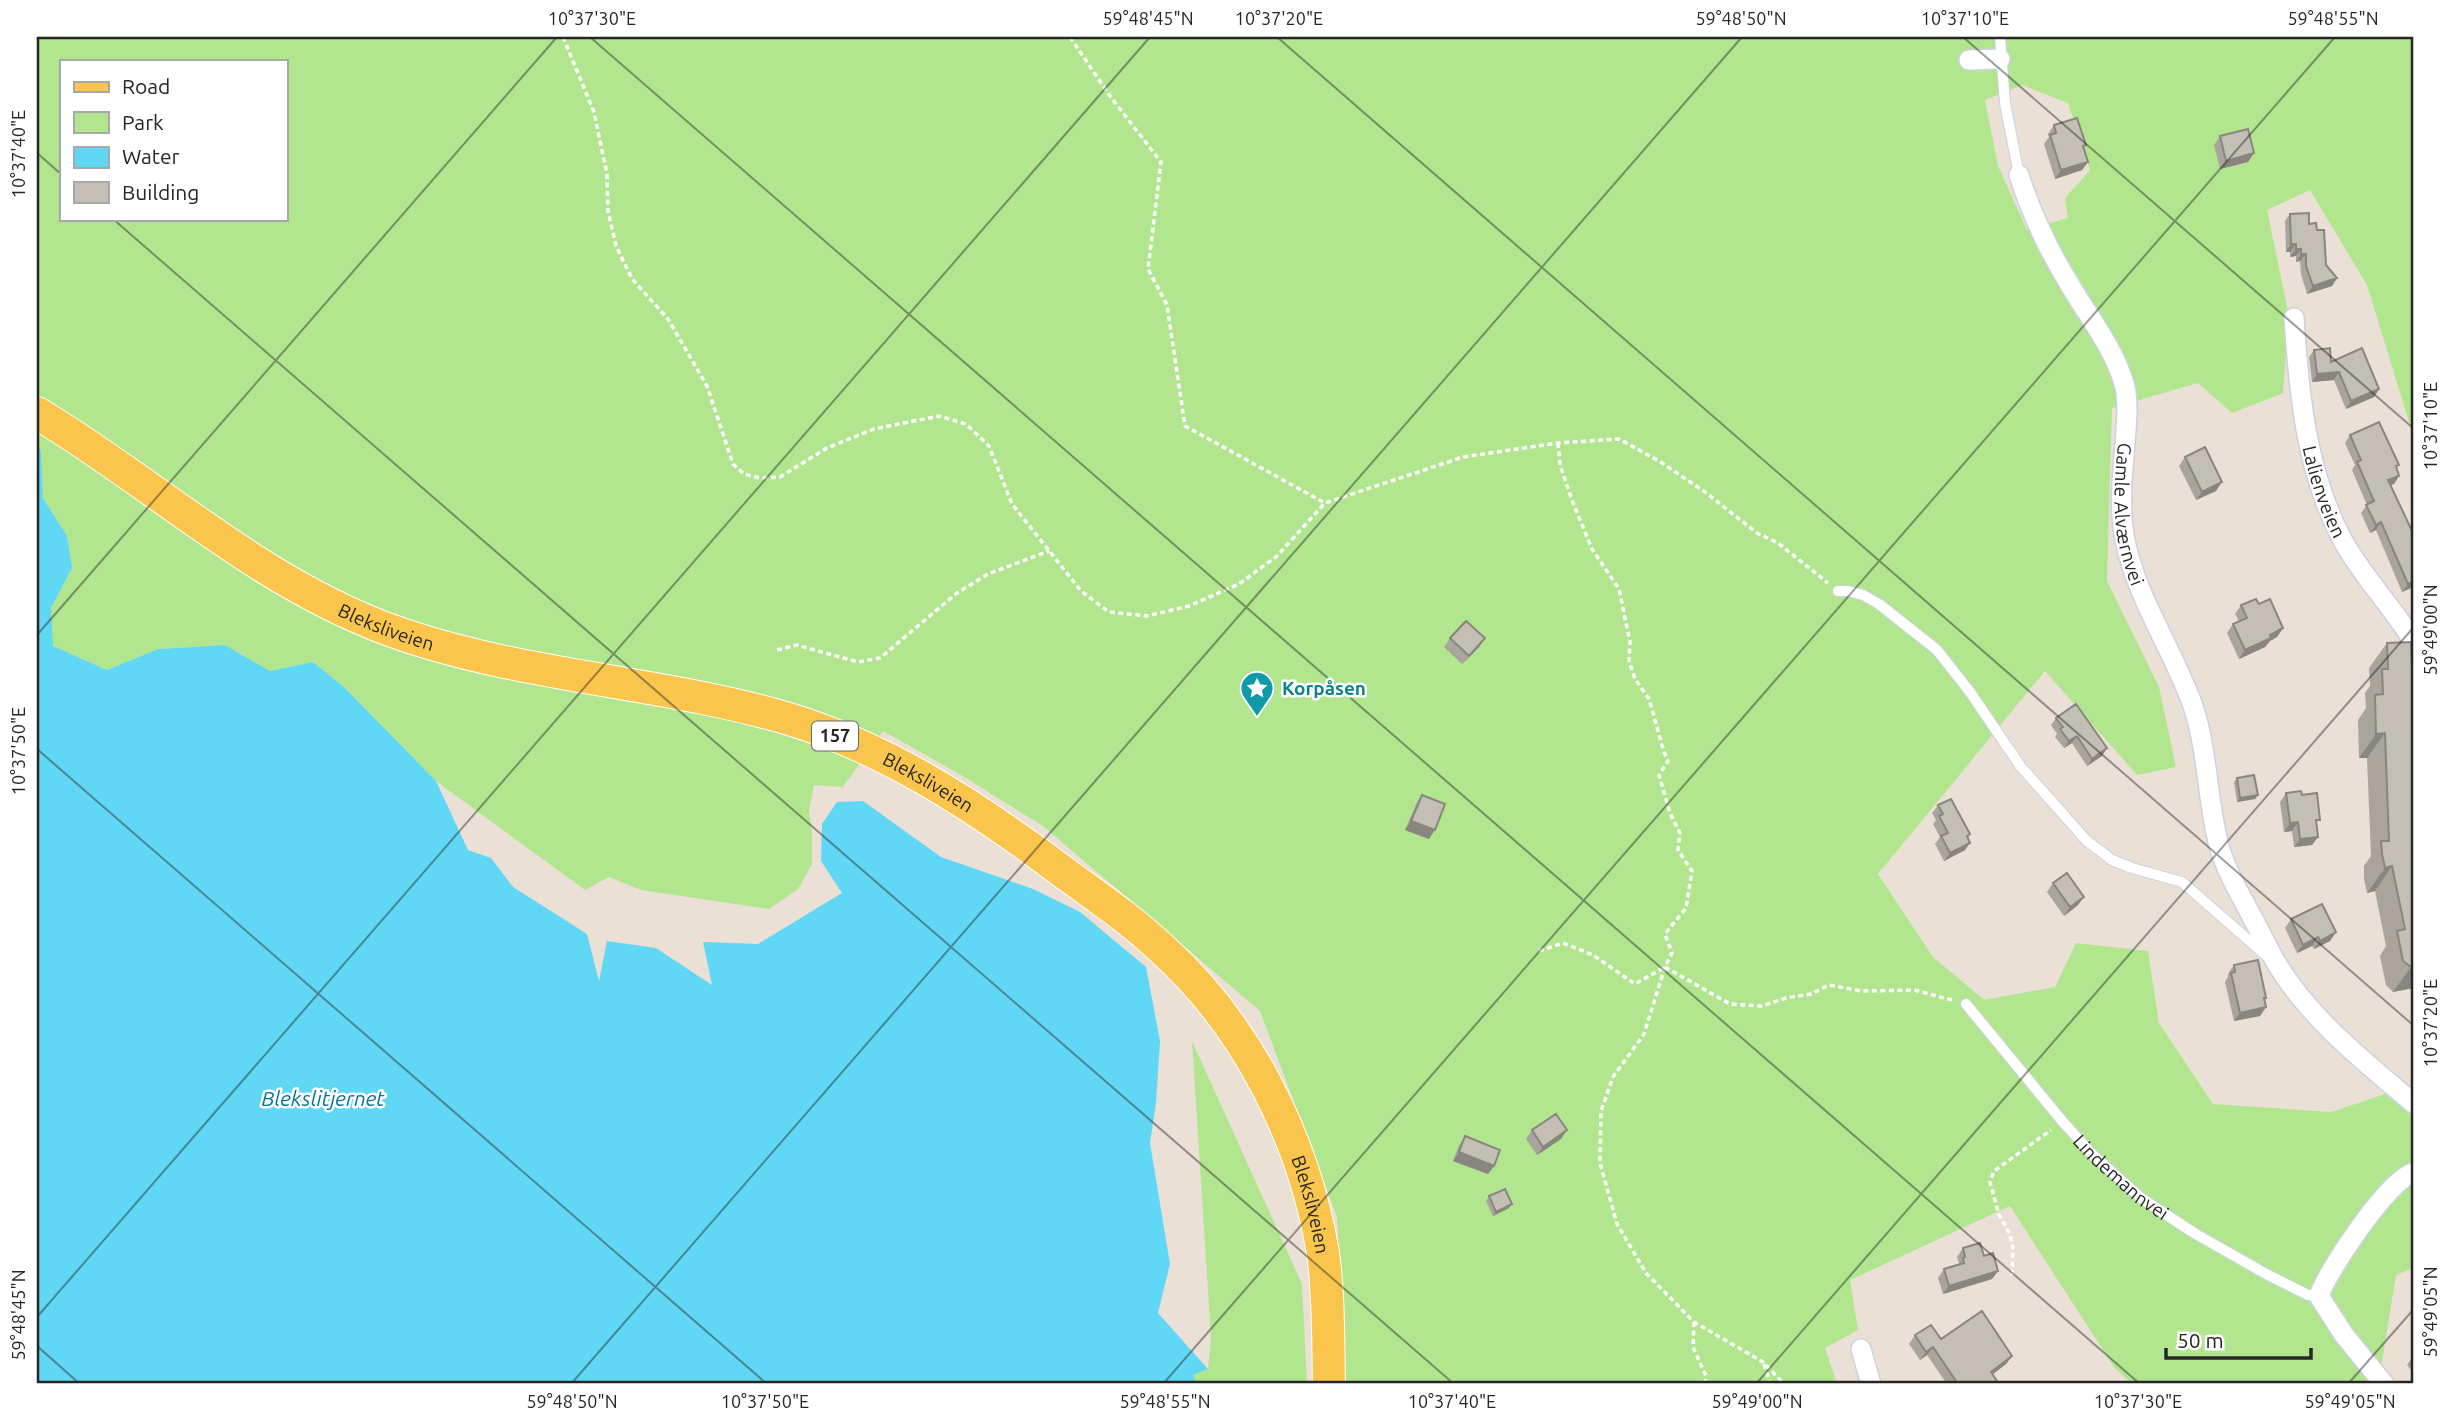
<svg xmlns="http://www.w3.org/2000/svg" width="2450" height="1421" font-family="Ubuntu,sans-serif">
<style>
.green{fill:#b2e68e;fill-rule:evenodd}
.water{fill:#60d7f5}
.lines{fill:none;stroke-linecap:round;stroke-linejoin:round}
.lane-casing{stroke:#ccd1e1;stroke-width:12}
.street-casing{stroke:#ccd1e1;stroke-width:22}
.primary-casing{stroke:#fff;stroke-width:34}
.path{stroke:#fff;stroke-width:3.5;stroke-dasharray:5 3.5;stroke-linecap:butt}
.lane{stroke:#fff;stroke-width:10}
.street{stroke:#fff;stroke-width:19}
.primary{stroke:#f9c54d;stroke-width:32}
.wall{fill:#a9a49c}
.shaded-wall{fill:#89867f}
.building{fill:#c4bfb5;stroke:#89867f;stroke-width:2}
.ticks{fill:none;stroke:#262626;stroke-width:2;stroke-opacity:0.45}
.labels{text-anchor:middle;stroke-width:5;stroke-linejoin:round;paint-order:stroke}
.shield{fill:#fff;stroke:#676767;stroke-width:2}
.shield-label{font-size:18px;font-weight:bold;fill:#262626}
.street-label{font-size:19px;fill:#262626;stroke:#fff}
.culture-label{font-size:19px;font-weight:bold;fill:#0d838f;stroke:#fff;text-anchor:start}
.water-label{font-size:21px;font-style:italic;fill:#05729c;stroke:#fff}
.neatline{fill:none;stroke:#262626;stroke-width:2.5}
.ticks-label{font-size:18px;text-anchor:middle;fill:#262626}
</style>
<rect width="100%" height="100%" fill="#ebe0d6"/>
<!-- green -->
<path class="green" d="M37 37H2413V435L2367 285 2310 190 2267 210 2289 316 2283 393 2232 413 2198 383 2112 408 2107 581 2159 687 2176 767 2137 775 2045 671 1878 874 1933 957 1984 1000 2055 987 2076 943 2148 951 2159 1023 2213 1104 2331 1112 2385 1094 2413 1117V1268L2396 1275 2381 1368 2389 1384H2132L2114 1367 2010 1206 1850 1280 1858 1330 1825 1348 1837 1384H1346L1337 1217 1260 1011 1043 826 961 775 883 731 843 787 814 785 809 811 812 831V864L798 889 769 909 641 890 609 877 585 890 436 781 344 687 313 662 270 671 225 645 158 649 107 670 52 646 51 608 72 568 67 536 43 498 41 452 37 442ZM61 61H285V219H61ZM2022 85 2068 103 2090 170 2065 198 2068 218 2027 230 1998 166 1985 100Z
M1192 1041 1302 1284 1307 1384H1197L1193 1375 1208 1369 1211 1338Z"/>
<!-- water -->
<path class="water" d="M37 442 41 452 43 498 67 536 72 568 51 608 53 646 107 670 158 649 225 645 270 671 313 662 344 687 436 781 468 850 491 858 513 887 587 934 599 981 607 941 656 948 712 985 703 942 758 944 842 893 821 861 822 824 837 802 863 801 941 857 1033 889 1080 912 1146 967 1160 1041 1156 1103 1150 1143 1170 1264 1158 1313 1208 1369 1193 1375 1197 1384H37Z"/>
<g class="lines">
<defs>
<g id="lane">
<path d="M2000 37 2005 103 2019 175"/>
<path d="M1838 591H1848L1863 595 1879 604 1937 650 1970 692 2021 767 2087 841 2112 860 2132 868 2182 882 2268 957"/>
<path id="s1" d="M1966 1004 2063 1122 2093 1155 2141 1198 2194 1233 2268 1275 2308 1295 2319 1296"/>
</g>
<g id="street">
<path d="M1969 60 2000 59"/>
<path id="s2" d="M2019 175C2031 213 2049 251 2070 285 2089 318 2115 349 2125 387 2129 406 2126 426 2125 445 2122 476 2119 509 2125 540 2137 600 2173 649 2193 706 2208 751 2207 800 2219 846 2226 871 2240 894 2252 917 2261 933 2268 949 2277 964 2309 1018 2366 1063 2413 1103"/>
<path id="s3" d="M2294 318C2299 394 2306 472 2343 541 2363 577 2392 606 2413 641"/>
<path d="M1861 1349 1871 1384"/>
<path d="M2384 1384 2344 1335 2319 1296C2327 1271 2389 1179 2413 1173"/>
</g>
<g id="primary">
<path id="s4" d="M37 413C155 484 256 580 387 629 517 677 657 680 789 719 882 747 965 800 1043 857 1082 887 1125 914 1161 948 1247 1025 1304 1139 1323 1253 1329 1296 1328 1341 1329 1384"/>
</g>
</defs>
<!-- lane casing -->
<use href="#lane" class="lane-casing"/>
<!-- street casing -->
<use href="#street" class="street-casing"/>
<!-- primary casing -->
<use href="#primary" class="primary-casing"/>
<!-- path -->
<path class="path" d="M563 37 594 112 607 174 608 211 616 246 632 279 668 319 707 386 733 464 744 474 760 478 780 477 827 448 874 429 939 416 966 424 989 446 1012 504 1081 591 1109 612 1147 616 1189 606 1239 584 1277 556 1325 503
M1070 37 1110 96 1161 162 1148 269 1167 305 1185 426 1325 503 1463 457 1558 443 1619 439 1659 461 1705 492 1757 533 1778 543 1828 583
M1558 443 1560 465 1573 503 1592 549 1619 589 1630 642 1629 661 1635 679 1649 699 1664 752 1668 761 1659 775 1670 813 1680 833 1678 850 1692 871 1686 908 1665 934 1672 953 1665 967 1644 1034 1613 1077 1601 1111 1600 1163 1617 1224 1646 1273 1694 1322 1763 1362 1784 1384
M777 650 797 645 858 662 880 658 957 593 988 574 1049 551
M1539 951 1563 943 1593 955 1635 984 1663 968
M1665 967 1730 1004 1762 1006 1786 998 1811 994 1829 985 1861 991 1914 990 1952 1000
M2012 1275 2013 1249 2010 1234 1999 1215 1990 1182 1994 1171 2051 1130
M1694 1322 1693 1347 1706 1376 1705 1384
M1764 1364 1770 1384"/>
<!-- lane -->
<use href="#lane" class="lane"/>
<!-- street -->
<use href="#street" class="street"/>
<!-- primary -->
<use href="#primary" class="primary"/>
</g>
<!-- wall -->
<path class="wall" d="M2054 125 2084 148 2088 162 2082 170 2055 179 2044 144 2049 137 2048 134Z
M2220 136 2254 153 2248 162 2220 169 2214 145Z
M2290 214 2309 224 2317 230 2326 265 2337 278 2332 286 2307 294 2301 274 2300 261 2296 262V256L2290 257V252H2286L2285 221Z
M2314 350 2331 362 2379 389 2374 397 2346 409 2334 380 2312 382 2309 357Z
M2350 435 2396 469 2399 476 2394 484 2390 485 2413 533V587L2402 592 2376 530 2370 533 2361 513 2367 505 2352 470 2355 465 2345 443Z
M2185 457 2216 491 2196 500 2179 466Z
M2259 604 2283 628 2277 637 2270 641 2265 647 2239 659 2227 633 2233 624 2239 621 2235 614 2241 605Z
M1450 638H1485L1479 647 1462 664 1444 647Z
M2387 643 2413 988 2393 992 2386 985 2380 956 2386 946 2375 891 2367 893 2364 879V866L2371 856 2367 758H2359L2358 720 2366 708 2365 693 2370 686 2369 668Z
M2056 718 2102 756 2087 766 2072 743 2064 748 2055 737 2057 734 2051 725Z
M2237 778 2258 795 2255 799 2237 802 2234 782Z
M2286 793 2302 795 2316 825 2318 837 2312 845 2294 847 2292 831 2284 832 2280 802Z
M1422 795 1429 839 1405 830 1416 804Z
M1938 805 1970 834 1968 838 1965 850 1944 861 1935 844 1940 837 1933 824 1936 820 1932 813Z
M2053 883 2078 905 2064 916 2047 892Z
M2291 919 2336 932 2330 941 2314 949 2312 946 2297 953 2285 928Z
M2234 965 2266 998 2265 1000 2266 1007 2260 1016 2234 1021 2225 982 2228 977V974Z
M1532 1130H1567L1561 1139 1537 1155 1526 1139Z
M1465 1136 1494 1166 1488 1174 1453 1161 1459 1145Z
M1489 1196 1509 1208 1493 1216 1486 1201Z
M1963 1248 1984 1256 1998 1271 1992 1279 1943 1294 1938 1278 1944 1269 1958 1265 1959 1263 1957 1257Z
M1915 1335 1941 1339 2012 1356 2006 1364 1993 1374 1999 1384H1947L1927 1355 1920 1360 1909 1344Z
M2413 1356V1372L2407 1365Z"/>
<!-- shaded-wall -->
<path class="shaded-wall" d="M2254 153 2248 162 2220 169 2226 161Z
M2088 162 2082 170 2055 179 2061 170Z
M2291 244H2296L2290 252H2286Z
M2296 249H2301L2296 256 2290 257Z
M2301 254H2306L2300 261 2296 262Z
M2337 278 2332 286 2307 294 2313 286Z
M2339 372 2334 380 2312 382 2317 374Z
M2379 389 2374 397 2346 409 2351 401Z
M2399 476 2394 484 2383 488 2388 480Z
M2222 482 2216 491 2196 500 2202 492Z
M2381 522 2376 530 2370 533 2376 525Z
M2413 581V587L2402 592 2408 584Z
M2283 628 2277 637 2270 641 2265 647 2239 659 2245 650 2270 635Z
M1485 638 1479 647 1462 664 1469 656Z
M2385 733 2367 758H2359L2376 734Z
M2077 736 2072 743 2064 748 2069 741Z
M2107 748 2102 756 2087 766 2092 759Z
M2258 795 2255 799 2237 802 2240 798Z
M1411 821 1435 830 1429 839 1405 830Z
M2298 822 2292 831 2284 832 2290 823Z
M2318 837 2312 845 2294 847 2300 839Z
M1970 843 1965 850 1944 861 1950 853Z
M2392 866 2375 891 2367 893 2385 868Z
M2084 897 2078 905 2064 916 2070 907Z
M2336 932 2330 941 2314 949 2320 941Z
M2318 937 2312 946 2297 953 2303 945Z
M2411 967H2413V988L2393 992Z
M2266 1007 2260 1016 2234 1021 2240 1013Z
M1567 1130 1561 1139 1537 1155 1543 1147Z
M1459 1152 1494 1166 1488 1174 1453 1161Z
M1512 1204 1509 1208 1493 1216 1496 1212Z
M1998 1271 1992 1279 1943 1294 1949 1286Z
M1933 1347 1927 1355 1920 1360 1926 1352Z
M2012 1356 2006 1364 1985 1380 1991 1372Z"/>
<!-- building -->
<path class="building" d="M2077 118 2086 145 2083 146 2088 162 2061 170 2050 135 2056 133 2054 125Z
M2248 129 2254 153 2226 161 2220 136Z
M2309 213V224L2316 223 2317 230H2324L2326 265 2337 278 2313 286 2306 266V254H2301V249H2296V244H2291L2290 214Z
M2330 348 2331 362 2362 348 2379 389 2351 401 2339 372 2317 374 2314 350Z
M2379 422 2399 465 2396 466 2399 476 2388 480 2413 533V581L2408 584 2381 522 2376 525 2366 505 2374 501 2357 462 2361 460 2350 435Z
M2205 447 2222 482 2202 492 2185 457Z
M2256 599 2259 604 2270 599 2283 628 2270 635 2271 638 2245 650 2233 624 2247 618 2241 605Z
M1466 621 1485 638 1469 656 1450 638Z
M2411 642 2413 692V967H2411L2403 961 2397 931 2405 929 2392 866 2385 868 2382 854 2381 841H2389L2385 733 2376 734 2375 695 2383 694 2382 669H2388L2387 643Z
M2076 704 2107 748 2092 759 2077 736 2069 741 2060 729 2063 727 2056 718Z
M2254 775 2258 795 2240 798 2237 778Z
M2301 791 2302 795 2317 793 2320 820H2316L2318 837 2300 839 2298 822 2290 823 2286 793Z
M1422 795 1445 804 1435 830 1411 821Z
M1951 799 1970 834 1967 836 1970 843 1950 853 1941 836 1948 833 1939 816 1943 814 1938 805Z
M2067 873 2084 897 2070 907 2053 883Z
M2322 904 2336 932 2320 941 2318 937 2303 945 2291 919Z
M2258 960 2266 998H2264L2266 1007 2240 1013 2231 973 2235 972 2234 965Z
M1556 1114 1567 1130 1543 1147 1532 1130Z
M1465 1136 1500 1150 1494 1166 1459 1152Z
M1505 1189 1512 1204 1496 1212 1489 1196Z
M1980 1243 1984 1256 1993 1253 1998 1271 1949 1286 1944 1269 1964 1263 1963 1258 1965 1257 1963 1248Z
M1982 1311 2012 1356 1991 1372 1999 1384H1958L1933 1347 1926 1352 1915 1335 1931 1325 1941 1339Z"/>
<!-- ticks -->
<path class="ticks" d="M590 37 2140 1384M1277 37 2413 1025M1963 37 2413 428M37 153 61 174M113 219 1454 1384M37 635 557 37M37 749 767 1384M37 1317 1150 37M37 1346 80 1384M571 1384 1742 37M1163 1384 2335 37M1756 1384 2413 628M2348 1384 2413 1310"/>
<!-- icons -->
<defs>
<symbol id="sight-pin" viewBox="-11 -11 22 30"><path d="M0 17L-7.5 6A9.5 9.5 0 1 1 7.5 6Z" fill="#0f9aa8" stroke="#fff"/><path d="M0-6L1.8-2.2L6-1.7L2.9 1.2L3.7 5.4L0 3.3L-3.7 5.4L-2.9 1.2L-6-1.7L-1.8-2.2Z" fill="#fff"/></symbol>
</defs>
<g fill-rule="evenodd">
<use href="#sight-pin" x="1238" y="669" width="38" height="52"/>
</g>
<g class="labels">
<!-- shield labels -->
<rect class="shield" x="812" y="721.5" width="46" height="29" rx="5"/>
<g class="shield-label">
<text x="835" y="742">157</text>
</g>
<!-- street labels -->
<g class="street-label">
<text dy="7" stroke="none"><textPath href="#s3" startOffset="177">Lalienveien</textPath></text>
<text dy="7" stroke="none"><textPath href="#s2" startOffset="366">Gamle Alværnvei</textPath></text>
<text dy="7" stroke="none"><textPath href="#s4" startOffset="411">Bleksliveien</textPath></text>
<text dy="7" stroke="none"><textPath href="#s4" startOffset="978">Bleksliveien</textPath></text>
<text dy="7" stroke="none"><textPath href="#s1" startOffset="233">Lindemannvei</textPath></text>
<text dy="7" stroke="none"><textPath href="#s4" startOffset="1566">Bleksliveien</textPath></text>
</g>
<!-- culture labels -->
<g class="culture-label">
<text x="1282" y="695">Korpåsen</text>
</g>
<!-- water labels -->
<g class="water-label">
<text x="323" y="1106">Blekslitjernet</text>
</g>
</g>
<!-- border -->
<rect width="2450" height="1421" fill="none" stroke="#ffffff" stroke-width="77"/>
<!-- legend -->
<rect x="60" y="60" width="228" height="161" fill="#ffffff" stroke="#a8a8a8" stroke-width="2"/>
<rect x="74" y="82" width="35" height="10" fill="#f9c54d" stroke="#a8a8a8" stroke-width="2"/>
<text x="122" y="94" font-size="21" fill="#262626">Road</text>
<rect x="74" y="112" width="35" height="21" fill="#b2e68e" stroke="#a8a8a8" stroke-width="2"/>
<text x="122" y="130" font-size="21" fill="#262626">Park</text>
<rect x="74" y="147" width="35" height="21" fill="#60d7f5" stroke="#a8a8a8" stroke-width="2"/>
<text x="122" y="164" font-size="21" fill="#262626">Water</text>
<rect x="74" y="182" width="35" height="21" fill="#c4bfb5" stroke="#a8a8a8" stroke-width="2"/>
<text x="122" y="200" font-size="21" fill="#262626">Building</text>
<!-- scale -->
<path d="M2166 1348v10h145v-10" fill="none" stroke="#262626" stroke-width="3.5"/>
<text x="2177" y="1348" font-size="21" fill="#262626" stroke="#ffffff" stroke-width="5" paint-order="stroke">50 m</text>
<rect x="38" y="38" width="2374" height="1344" class="neatline"/>
<g class="ticks-label">
<text x="592" y="25">10°37'30"E</text>
<text x="1148" y="25">59°48'45"N</text>
<text x="1279" y="25">10°37'20"E</text>
<text x="1741" y="25">59°48'50"N</text>
<text x="1965" y="25">10°37'10"E</text>
<text x="2333" y="25">59°48'55"N</text>
<text transform="translate(19 154) rotate(-90)" y="6">10°37'40"E</text>
<text transform="translate(2431 426) rotate(-90)" y="6">10°37'10"E</text>
<text transform="translate(2431 630) rotate(-90)" y="6">59°49'00"N</text>
<text transform="translate(19 751) rotate(-90)" y="6">10°37'50"E</text>
<text transform="translate(2431 1023) rotate(-90)" y="6">10°37'20"E</text>
<text transform="translate(2431 1312) rotate(-90)" y="6">59°49'05"N</text>
<text transform="translate(19 1315) rotate(-90)" y="6">59°48'45"N</text>
<text x="572" y="1408">59°48'50"N</text>
<text x="765" y="1408">10°37'50"E</text>
<text x="1165" y="1408">59°48'55"N</text>
<text x="1452" y="1408">10°37'40"E</text>
<text x="1757" y="1408">59°49'00"N</text>
<text x="2138" y="1408">10°37'30"E</text>
<text x="2350" y="1408">59°49'05"N</text>
</g>
</svg>
